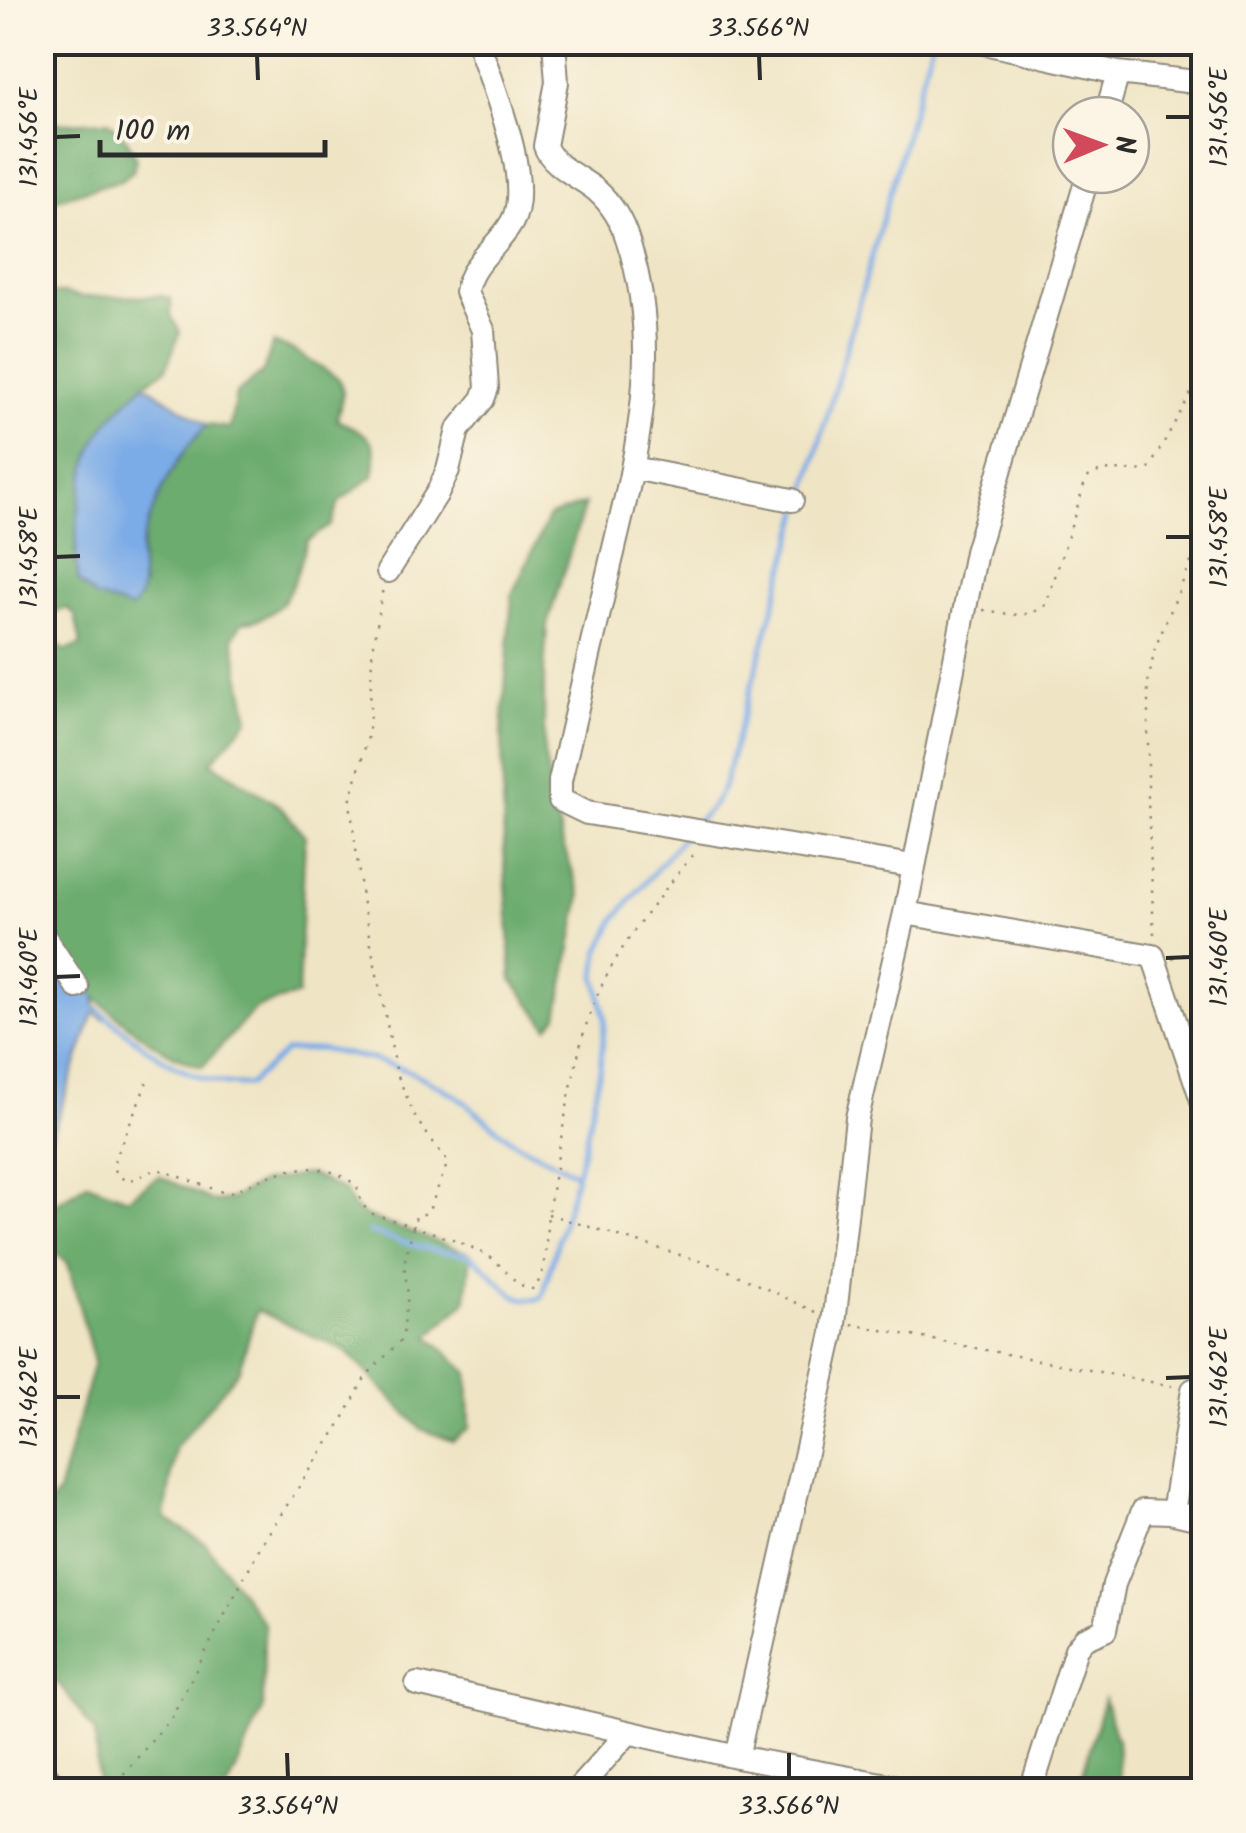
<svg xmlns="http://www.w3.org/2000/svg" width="1246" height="1833" font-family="Kalam,sans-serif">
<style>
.forest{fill:#6cac6e;stroke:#4c6c4c;stroke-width:2.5}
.water{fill:#7cace7;stroke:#546c89;stroke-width:2.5}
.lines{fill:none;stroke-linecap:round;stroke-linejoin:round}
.stream{stroke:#7cace7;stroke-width:5}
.minor-casing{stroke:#8d8878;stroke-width:26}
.path{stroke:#8d8878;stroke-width:2.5;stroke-dasharray:2.5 8;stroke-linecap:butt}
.minor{stroke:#fff;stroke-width:22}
.ticks{fill:none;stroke:#2b2b2b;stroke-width:4}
.neatline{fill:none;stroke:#2b2b2b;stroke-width:4}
.ticks-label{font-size:25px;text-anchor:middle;fill:#2b2b2b}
</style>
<rect width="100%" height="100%" fill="#fcf5e5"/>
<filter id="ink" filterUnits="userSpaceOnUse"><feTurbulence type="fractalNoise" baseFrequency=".01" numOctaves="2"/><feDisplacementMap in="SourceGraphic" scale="20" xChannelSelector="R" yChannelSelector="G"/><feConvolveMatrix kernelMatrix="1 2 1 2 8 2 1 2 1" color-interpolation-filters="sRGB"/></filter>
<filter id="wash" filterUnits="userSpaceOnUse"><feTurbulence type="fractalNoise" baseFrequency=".0048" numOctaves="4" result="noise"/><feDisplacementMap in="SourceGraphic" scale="40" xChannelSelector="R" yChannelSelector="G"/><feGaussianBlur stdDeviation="2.25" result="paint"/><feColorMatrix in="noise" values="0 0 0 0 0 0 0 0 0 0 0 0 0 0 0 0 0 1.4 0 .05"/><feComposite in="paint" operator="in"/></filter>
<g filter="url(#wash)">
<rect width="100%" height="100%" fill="#efe4c4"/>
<!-- forest -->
<path class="forest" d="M108 121 126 138 136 158 133 171 121 180 43 203V124Z
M63 293 81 297 161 296 171 298V316L180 332 166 369 144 384 99 436 84 486 75 553 143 586C132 529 167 465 207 425L230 428 236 394 263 372 273 343 291 349 339 379 343 392 337 420C368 434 381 439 373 476L339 502 331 525 307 541C295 578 288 620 242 622L233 638 249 719 211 762 281 807 305 836 298 995 256 1008 202 1067C139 1049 101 992 43 964V643L51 639 65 651 81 645 75 615 67 608 43 617V294Z
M585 504 547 625 544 672V754L562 842 581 895 558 1016 548 1027 512 979 504 851 502 732 512 594 549 516Z
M309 1174 345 1191 352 1206 365 1216 471 1254 466 1301 429 1336 468 1372 470 1428 453 1441 421 1429 346 1351 257 1310 239 1370 175 1448 165 1518 206 1544 264 1624 263 1709 227 1790H98L95 1733 60 1685 43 1673V1513L58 1493 94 1362 68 1264 43 1240V1213L87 1183 128 1198 159 1176 215 1202 229 1200 262 1182Z
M1104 1699 1117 1741 1120 1790H1078Z"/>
<!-- water -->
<path class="water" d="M144 384 207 425C174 458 155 498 142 542 135 565 151 591 131 609L95 597 78 581C73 540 79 474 98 437 109 417 129 400 144 384Z
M43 964 96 997 95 1006 105 1014 104 1019 94 1013 43 1159Z"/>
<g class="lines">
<!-- stream -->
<path class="stream" d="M697 822 714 804 723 788 932 42
M101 1012C144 1047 189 1087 248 1085L286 1051 320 1049 371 1059 409 1071 435 1084 457 1096 511 1140 575 1173
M369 1232C391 1238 415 1248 438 1251 449 1253 460 1251 470 1256 496 1269 508 1308 542 1298L584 1147 600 1069 605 1018 596 976 599 952 616 918 683 837"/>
</g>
</g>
<g filter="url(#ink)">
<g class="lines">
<defs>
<path id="minor" d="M554 42 557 82 545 146C552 166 580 177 596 190 612 204 622 221 628 241 664 351 636 457 610 565 594 637 577 709 560 781V800L587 813 912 866
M980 42 1118 73 1204 83
M1106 115 1118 73
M633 468 792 500
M388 571 438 492 448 470 458 430 483 399 487 388 483 330 466 292C471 261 498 248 512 222 534 182 492 84 478 42
M905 913 1153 956 1204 1106
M42 933 77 987
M1173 1512 1193 1390
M417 1684 737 1757 914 1790
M737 1757 833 1333 857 1118 905 913 976 552 1088 175
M42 1771 59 1790
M577 1790 628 1733
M1031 1790 1076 1649 1084 1639 1105 1630 1114 1584 1143 1511 1170 1512 1204 1520"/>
</defs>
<!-- minor casing -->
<use href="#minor" class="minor-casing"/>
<!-- path -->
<path class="path" d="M983 610C1008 613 1024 621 1046 605L1086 479C1104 463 1128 475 1149 469L1204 370
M1154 934 1148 800V683L1155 648 1204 531
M1172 958 1204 947
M147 1082 115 1158 114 1169 124 1180H131L158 1169 222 1192H231C272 1174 315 1152 357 1186L362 1205 373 1214C410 1226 450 1236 485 1254 503 1263 514 1288 534 1289 548 1271 545 1237 548 1215 557 1159 567 1102 580 1047 601 962 645 917 697 849
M548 1214 722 1268 816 1312
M851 1324 1172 1386
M110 1790 171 1718 261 1545 342 1421 366 1376 402 1339 408 1295 404 1264 416 1216 428 1213 448 1162 416 1119 397 1074 363 905 350 802 369 733 372 656 383 587
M731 1790 733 1778
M1194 1790 1204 1743"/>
<!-- minor -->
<use href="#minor" class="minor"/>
</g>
</g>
<!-- ticks -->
<path class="ticks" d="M257 55 258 80M759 55 760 80M1166 117H1191M55 137 80 136M1166 537H1191M55 557 80 556M1166 958 1191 957M55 977 80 976M1166 1378 1191 1377M55 1397H80M287 1753 288 1778M789 1753V1778"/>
<!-- margin -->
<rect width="1246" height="1833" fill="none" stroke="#fcf5e5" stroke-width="110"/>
<!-- north arrow -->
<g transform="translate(1101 145) rotate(89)"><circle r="48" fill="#fcf5e5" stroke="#a8a49b" stroke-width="2.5"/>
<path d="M0-8L18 38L0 25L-18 38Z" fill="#d1495b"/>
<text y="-15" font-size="28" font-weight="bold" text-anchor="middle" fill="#2b2b2b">N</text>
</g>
<!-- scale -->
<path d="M100 140v15h225v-15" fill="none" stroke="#2b2b2b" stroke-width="5"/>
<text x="115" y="140" font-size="30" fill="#2b2b2b" stroke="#fcf5e5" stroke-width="8" paint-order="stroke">100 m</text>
<rect x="55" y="55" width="1136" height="1723" class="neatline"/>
<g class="ticks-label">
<text x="257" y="36">33.564°N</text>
<text x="759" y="36">33.566°N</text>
<text transform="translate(1218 117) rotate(-90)" y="9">131.456°E</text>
<text transform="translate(28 137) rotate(-90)" y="9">131.456°E</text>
<text transform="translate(1218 537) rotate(-90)" y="9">131.458°E</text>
<text transform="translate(28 557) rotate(-90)" y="9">131.458°E</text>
<text transform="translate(1218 957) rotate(-90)" y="9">131.460°E</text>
<text transform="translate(28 977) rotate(-90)" y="9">131.460°E</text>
<text transform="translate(1218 1377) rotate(-90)" y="9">131.462°E</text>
<text transform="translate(28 1397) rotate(-90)" y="9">131.462°E</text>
<text x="288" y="1814">33.564°N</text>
<text x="789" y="1814">33.566°N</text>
</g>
</svg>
